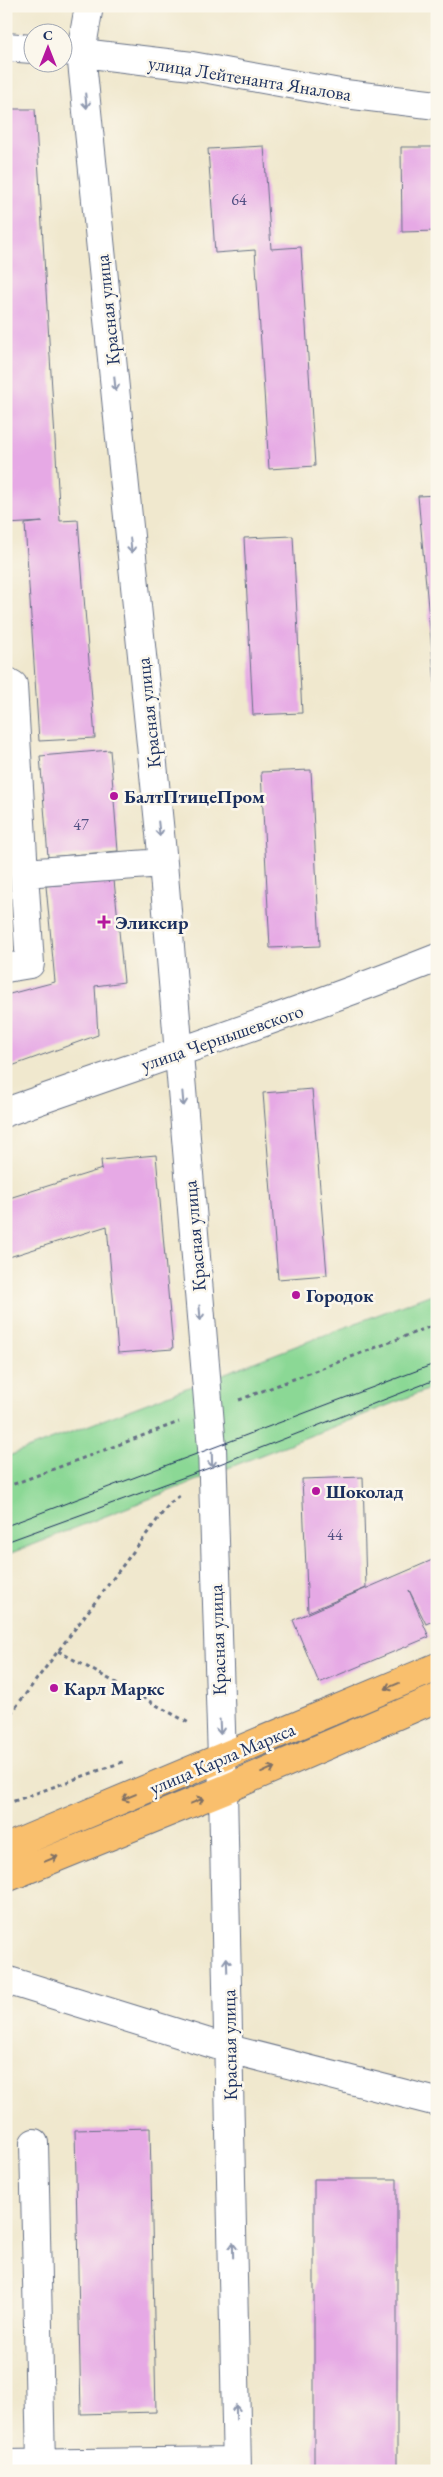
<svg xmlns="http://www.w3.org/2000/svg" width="443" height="2477" font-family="'EB Garamond',serif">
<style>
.green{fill:#8bd895;stroke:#53847a}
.building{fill:#e6a9e5}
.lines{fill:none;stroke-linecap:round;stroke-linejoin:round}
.minor-casing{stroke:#667085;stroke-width:30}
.major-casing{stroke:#667085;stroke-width:30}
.path{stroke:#667085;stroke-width:3;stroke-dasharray:4 4;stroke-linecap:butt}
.minor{stroke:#fff;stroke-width:28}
.major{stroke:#f9bf6d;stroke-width:28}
.tram{stroke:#1b2f5e;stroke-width:1}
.oneway{stroke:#8d97ae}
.oneway2{stroke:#7f7065}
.poi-dot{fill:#b5179e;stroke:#fbf7ec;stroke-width:2}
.labels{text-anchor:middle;stroke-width:5;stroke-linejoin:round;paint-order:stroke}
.number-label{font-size:16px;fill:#4e4e80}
.street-label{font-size:19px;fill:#1b2f5e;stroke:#fbf7ec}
.poi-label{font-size:19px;font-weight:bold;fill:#1b2f5e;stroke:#fbf7ec;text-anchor:start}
</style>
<rect width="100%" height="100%" fill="#fbf7ec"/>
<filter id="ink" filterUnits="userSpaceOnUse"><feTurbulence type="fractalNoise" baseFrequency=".02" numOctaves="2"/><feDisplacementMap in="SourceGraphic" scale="10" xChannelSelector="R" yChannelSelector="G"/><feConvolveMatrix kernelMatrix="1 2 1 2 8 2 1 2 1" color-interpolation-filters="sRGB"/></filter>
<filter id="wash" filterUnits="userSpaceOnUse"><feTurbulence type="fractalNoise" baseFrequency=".0096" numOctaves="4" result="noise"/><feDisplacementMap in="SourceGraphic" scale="20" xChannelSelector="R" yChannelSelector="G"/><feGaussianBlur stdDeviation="1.12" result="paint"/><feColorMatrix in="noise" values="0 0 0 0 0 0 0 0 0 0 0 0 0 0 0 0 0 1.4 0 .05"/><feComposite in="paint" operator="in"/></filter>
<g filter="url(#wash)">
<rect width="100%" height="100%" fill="#f0e8ce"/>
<!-- green -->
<path class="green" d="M437 1292V1386L6 1555V1457Z"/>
<g id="blocks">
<!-- building -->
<path class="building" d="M6 109H35L60 521 78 520 95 738 39 741 25 524 43 522 6 524Z
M264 146 271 249 301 247 315 466 269 469 255 250 215 253 208 149Z
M401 147H437V231L402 232Z
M437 495V685H435L418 496Z
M293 536 302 713 253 715 244 538Z
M110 750 118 851 48 857 40 756Z
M311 770 320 946 270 948 261 772Z
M114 880 124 982 95 986 98 1035 6 1068V995L55 982 46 886Z
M312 1089 327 1275 278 1279 263 1093Z
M156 1155 173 1349 118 1353 107 1226 6 1258V1199L102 1169 101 1160Z
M363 1477 366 1588 308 1612 302 1479Z
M437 1558V1619L426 1624 409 1590 429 1637 319 1683 293 1620Z
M150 2128 156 2412 81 2414 75 2130Z
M314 2179H397V2471H314Z"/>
</g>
</g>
<g filter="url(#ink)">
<use href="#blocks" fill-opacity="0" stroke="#667085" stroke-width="1"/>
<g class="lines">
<defs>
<path id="minor" d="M89 6 81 52 163 863 212 1448 223 1790 237 2471
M6 47 32 49
M65 51 192 66 345 94 437 105
M6 681 13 685 24 873 163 863
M6 968 30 964 24 873
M6 1112C150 1061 295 1014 437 958
M6 1980 229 2049 437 2102
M34 2143 41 2464
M6 2464 236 2461"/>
<path id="major" d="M6 1848 437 1667
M6 1878 223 1790 437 1698"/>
</defs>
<!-- minor casing -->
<use href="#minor" class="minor-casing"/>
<!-- major casing -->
<use href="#major" class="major-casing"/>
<!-- path -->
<path class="path" d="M239 1400 437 1324
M6 1487 179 1422
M58 1651 189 1723
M6 1720 170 1503 182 1494
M6 1804 125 1761"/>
<!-- minor -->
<use href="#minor" class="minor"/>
<!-- major -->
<use href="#major" class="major"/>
<!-- tram -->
<path class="tram" d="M6 1526 437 1363
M6 1542 212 1467 437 1379"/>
</g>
<!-- one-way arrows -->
<defs><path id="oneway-shaft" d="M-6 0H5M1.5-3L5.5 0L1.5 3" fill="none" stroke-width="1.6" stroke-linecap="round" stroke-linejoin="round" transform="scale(1.25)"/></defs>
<g class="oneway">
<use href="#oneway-shaft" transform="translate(86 101) rotate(84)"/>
<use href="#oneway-shaft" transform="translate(115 384) rotate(84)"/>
<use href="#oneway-shaft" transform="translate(131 546) rotate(84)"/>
<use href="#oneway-shaft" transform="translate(159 829) rotate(84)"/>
<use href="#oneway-shaft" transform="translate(183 1099) rotate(85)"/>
<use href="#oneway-shaft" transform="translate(200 1313) rotate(85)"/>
<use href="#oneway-shaft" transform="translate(212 1460) rotate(88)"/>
<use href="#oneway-shaft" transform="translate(220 1727) rotate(87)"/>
<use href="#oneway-shaft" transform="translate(227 1965) rotate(-92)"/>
<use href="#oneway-shaft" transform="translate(233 2250) rotate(-91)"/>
<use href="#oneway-shaft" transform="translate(236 2412) rotate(-91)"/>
</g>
<g class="oneway2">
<use href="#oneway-shaft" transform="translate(392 1686) rotate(157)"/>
<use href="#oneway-shaft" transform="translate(268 1770) rotate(-24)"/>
<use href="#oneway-shaft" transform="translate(129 1797) rotate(157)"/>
<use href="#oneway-shaft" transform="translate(197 1801) rotate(-22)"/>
<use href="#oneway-shaft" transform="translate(51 1859) rotate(-22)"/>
</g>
</g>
<!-- markers -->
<g class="poi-dot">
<circle cx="114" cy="796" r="5"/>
<path d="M101.5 914.5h5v5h5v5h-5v5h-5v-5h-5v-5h5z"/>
<circle cx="296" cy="1295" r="5"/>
<circle cx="316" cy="1491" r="5"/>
<circle cx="54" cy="1688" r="5"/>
</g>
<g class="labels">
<!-- number labels -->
<g class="number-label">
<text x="239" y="205">64</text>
<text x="81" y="830">47</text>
<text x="335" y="1540">44</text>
</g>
<!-- street labels -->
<g class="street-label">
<text transform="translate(250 78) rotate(9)" y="7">улица Лейтенанта Яналова</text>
<text transform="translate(107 310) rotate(-96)" y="7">Красная улица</text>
<text transform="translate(148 713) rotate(-96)" y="7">Красная улица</text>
<text transform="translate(222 1037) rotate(-19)" y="7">улица Чернышевского</text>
<text transform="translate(194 1236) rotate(-95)" y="7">Красная улица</text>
<text transform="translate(217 1640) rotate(-92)" y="7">Красная улица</text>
<text transform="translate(222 1758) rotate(-23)" y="7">улица Карла Маркса</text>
<text transform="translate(229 2045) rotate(-91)" y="7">Красная улица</text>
</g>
<!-- poi labels -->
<g class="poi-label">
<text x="124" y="803">БалтПтицеПром</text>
<text x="115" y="929">Эликсир</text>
<text x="306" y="1302">Городок</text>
<text x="326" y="1498">Шоколад</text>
<text x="64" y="1695">Карл Маркс</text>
</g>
</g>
<!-- margin -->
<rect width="443" height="2477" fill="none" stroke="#fbf7ec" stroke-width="25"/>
<!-- north arrow -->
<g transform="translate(48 48)"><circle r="24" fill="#fbf7ec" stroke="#a1a7b3"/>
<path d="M0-4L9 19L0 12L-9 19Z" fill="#b5179e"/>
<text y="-8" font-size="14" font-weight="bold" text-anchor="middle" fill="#1b2f5e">С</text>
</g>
</svg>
